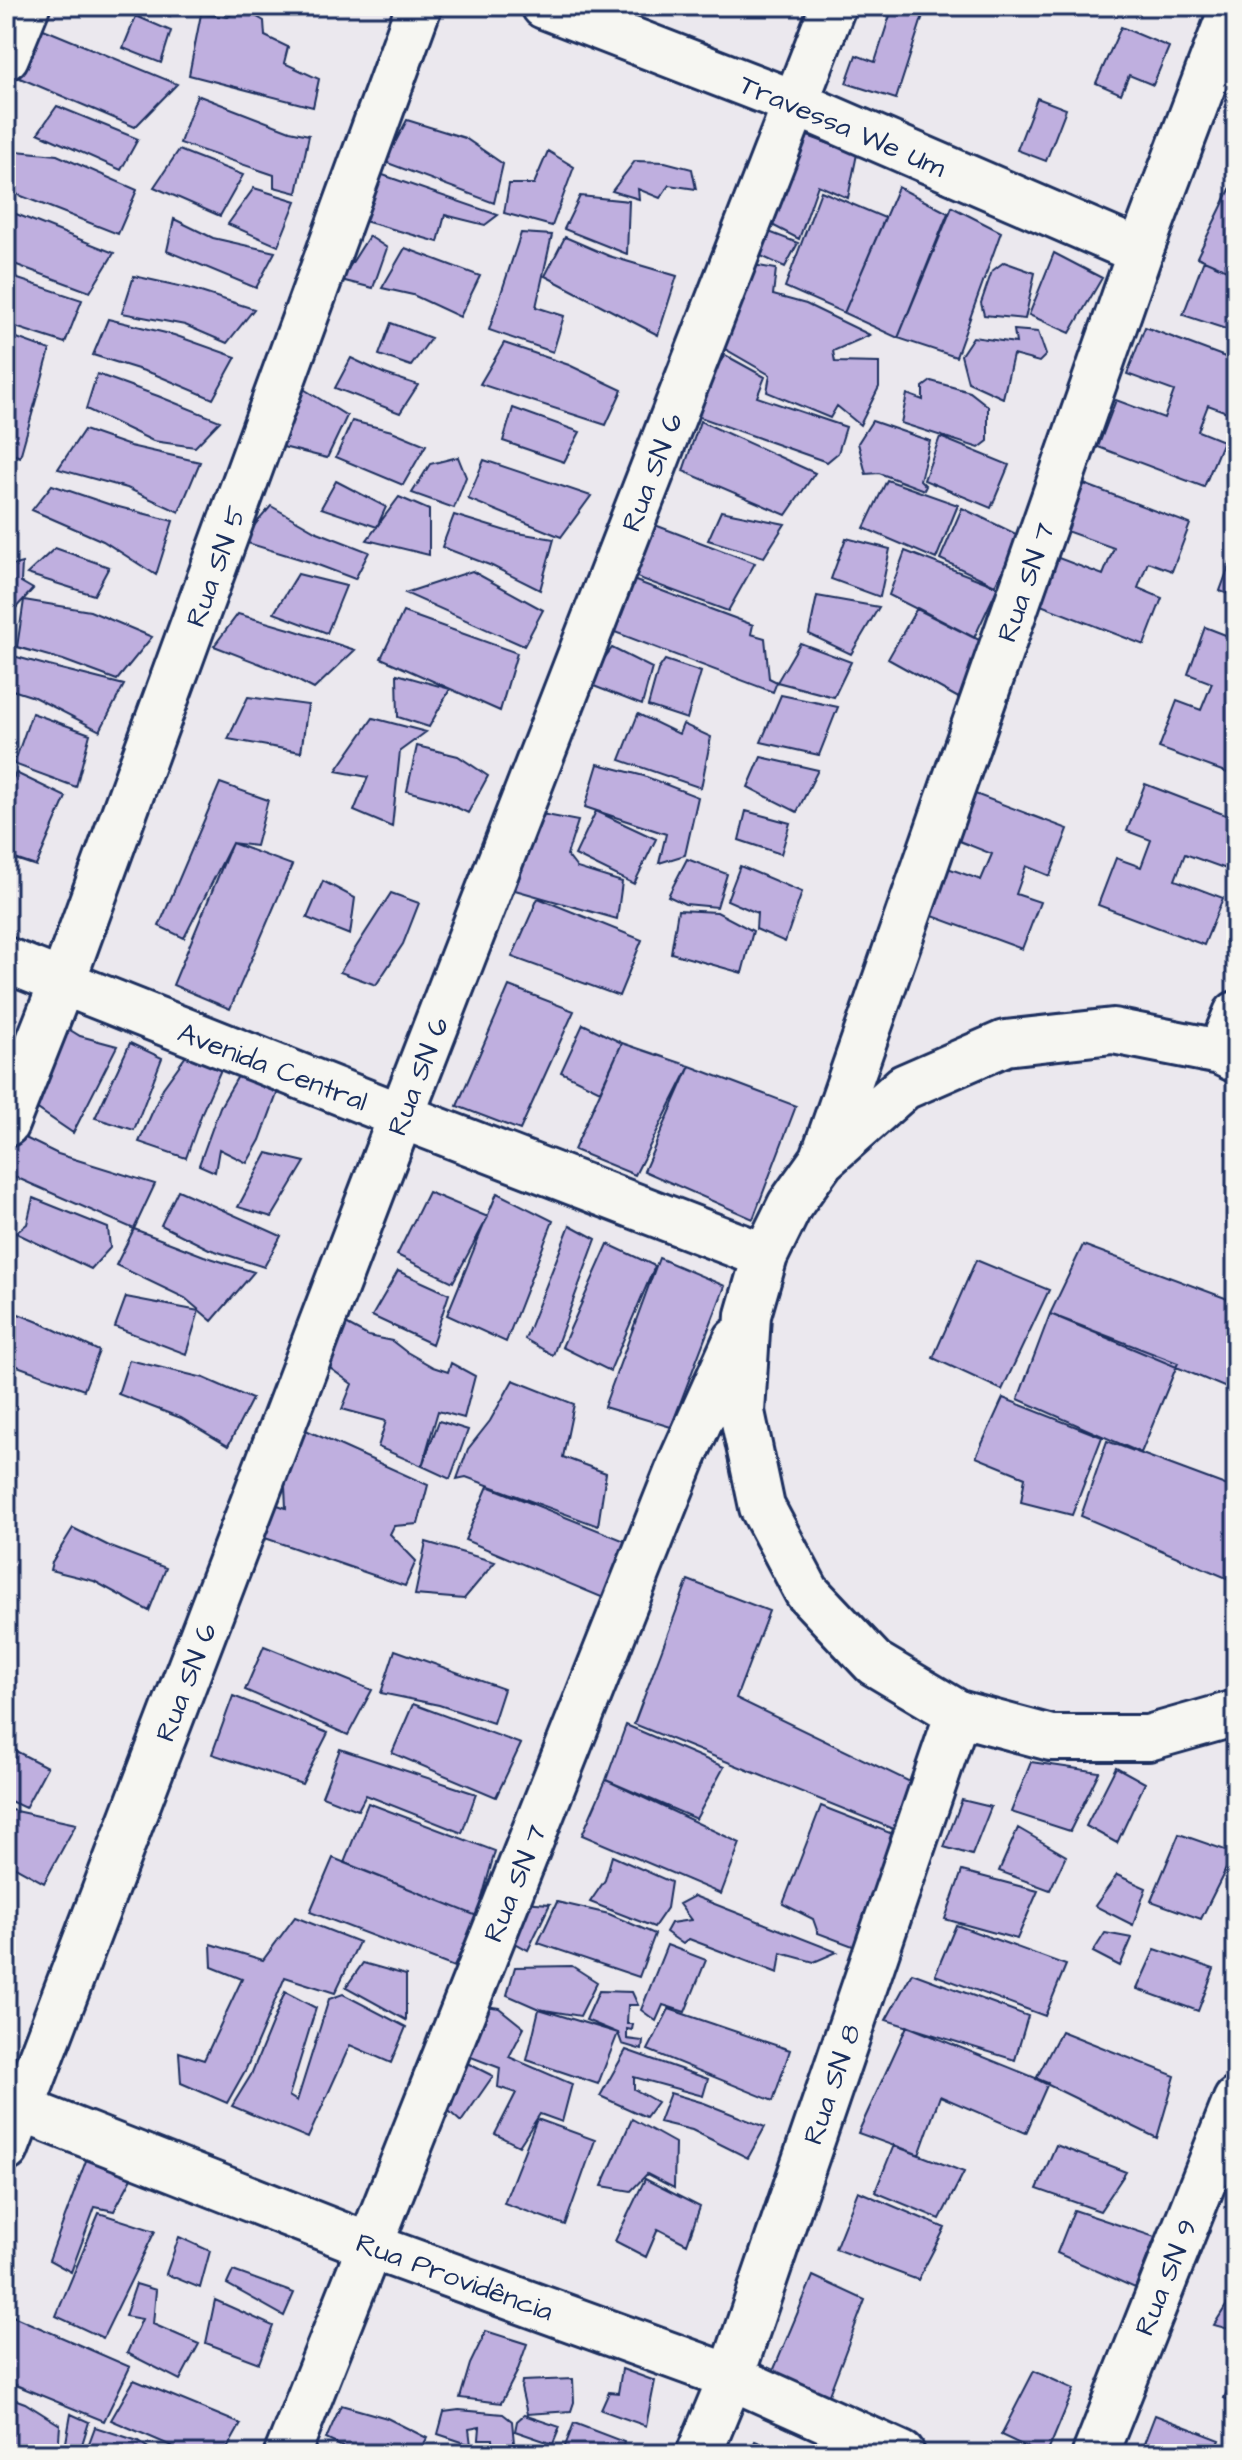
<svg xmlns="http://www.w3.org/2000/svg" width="1242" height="2460" font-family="'Architects Daughter',sans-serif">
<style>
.building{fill:#bfafdf;stroke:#1b2f5e;stroke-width:2}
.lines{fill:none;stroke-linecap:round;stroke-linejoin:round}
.minor-casing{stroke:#1b2f5e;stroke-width:50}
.minor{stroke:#f6f6f2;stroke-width:44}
.labels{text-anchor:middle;stroke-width:7;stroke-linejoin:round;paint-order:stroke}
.street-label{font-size:28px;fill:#1b2f5e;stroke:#f6f6f2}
</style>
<rect width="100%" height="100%" fill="#ebe8ee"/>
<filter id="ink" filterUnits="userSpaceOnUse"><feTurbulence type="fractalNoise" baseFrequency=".0125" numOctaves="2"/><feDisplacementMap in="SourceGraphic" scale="16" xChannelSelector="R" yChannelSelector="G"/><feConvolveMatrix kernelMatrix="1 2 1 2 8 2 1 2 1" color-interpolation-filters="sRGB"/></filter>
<g filter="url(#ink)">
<!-- building -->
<path class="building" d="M134 6H169L170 16Z
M893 6H926L896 99 846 83 856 55 875 62Z
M240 7 264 21 265 36 288 47 284 63 319 79 313 107 189 75 201 14 228 17Z
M136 16 171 31 161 63 123 48Z
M1121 27 1169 47 1153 85 1129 75 1121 94 1096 83Z
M41 28 177 84 135 127 15 76Z
M197 95 290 131 309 135 297 193 274 187V175L180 143Z
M1037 98 1066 109 1046 161 1017 150Z
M57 106 138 139 121 170 38 133Z
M407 120 465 138 503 164 494 203 385 162Z
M805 135 857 154 848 198 818 185 799 239 772 225Z
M6 150 57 155 137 190 118 234 6 190Z
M179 150 243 175 220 216 154 187Z
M548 151 574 167 552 226 504 213 509 184H534Z
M635 161 665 162 692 169 696 189 669 185 660 198 638 189 639 199 612 191Z
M380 174 498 215 485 225 445 215 438 242 361 220Z
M1236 177V274L1197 257Z
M898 187 948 213 898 338 844 313Z
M254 188 296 201 278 246 228 224Z
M821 191 885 218 844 313 785 287Z
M580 196 629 201 627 254 564 229Z
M952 207 1001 232 956 357 898 338Z
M6 210 114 253 90 292 6 261Z
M174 219 213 238 275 252 256 288 167 251Z
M769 232 798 243 785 267 761 256Z
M521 233 552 235 536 307 564 316 553 352 489 330Z
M369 236 387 248 373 288 341 280Z
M565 237 609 256 677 276 658 335 545 276Z
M405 248 480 276 460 317 413 295 382 288Z
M1054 253 1102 278 1070 333 1029 315Z
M1204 260 1236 274V325L1232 331 1183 315Z
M1004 262 1035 273 1025 319 984 315 981 303 992 271Z
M753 265 776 269 773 295 806 304 870 335 833 351 835 362 879 363V387L860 425 837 406 830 418 767 392 770 375 720 346Z
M6 275 82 300 65 343 6 324Z
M134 276 188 288 254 309 227 343 185 325 122 313Z
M108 319 174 335 236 357 213 399 154 374 93 355Z
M391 323 431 338 411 366 379 355Z
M1145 327 1236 361V405L1232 414 1208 405 1198 431 1223 441 1204 487 1098 447 1116 400 1164 418 1174 391 1127 374Z
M1014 330 1038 332 1046 355 1039 362 1013 355 1003 398 968 382 961 355 973 337 1016 343Z
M6 334 50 350 20 457 6 451Z
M504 343 569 365 622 390 606 425 480 384Z
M725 355 765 377 757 397 846 427 838 453 827 462 694 415 712 374Z
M351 358 385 374 418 385 400 413 335 388Z
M97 374 158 396 220 421 195 447 153 441 86 409Z
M931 381 970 392 988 406V441L979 448 901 423 907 394 923 400V387Z
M302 388 347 416 327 458 279 446Z
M513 408 580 432 564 462 503 441Z
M352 421 392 431 426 445 403 485 336 457Z
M700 421 815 473 786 515 683 471Z
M872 421 930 441 920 480 926 486 924 490 879 473 866 474 858 443Z
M84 430 130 446 200 462 179 512 127 488 58 469Z
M940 437 1009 465 991 508 924 480Z
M458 457 466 477 454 508 412 493 430 464Z
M484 460 591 496 561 537 468 499Z
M887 480 958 505 936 559 864 528Z
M336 481 386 507 377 527 321 508Z
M1084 484 1190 524 1172 571 1148 562 1138 588 1162 598 1144 645 1038 604 1056 557 1103 575 1114 548 1066 531Z
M52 485 111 505 173 521 156 575 103 541 32 510Z
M399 497 429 510V555L367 540Z
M271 506 315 531 369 552 355 579 310 562 241 541Z
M962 508 1020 536 995 585 940 559Z
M721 511 785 524 764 557 708 540Z
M454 515 506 531 554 539 540 590 492 566 442 547Z
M655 525 755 563 728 611 631 575Z
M846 538 890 549 880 597 831 579Z
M1236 547V597L1220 591Z
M55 548 109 567 94 595 27 574Z
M905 551 998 587 974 638 889 595Z
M22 563 21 582 33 589 13 611 12 638H6V567Z
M472 571 543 610 524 646 405 593Z
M298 574 346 586 327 633 274 613Z
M633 580 753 625 751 634 765 638 769 678 777 682 773 692 612 631Z
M817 596 879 607 851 654 809 634Z
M24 600 90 611 152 637 117 680 63 660 17 647Z
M917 608 987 644 964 701 888 659Z
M403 612 517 653 500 711 381 658Z
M238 614 293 630 355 650 314 689 281 672 214 646Z
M1205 627 1236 639V776L1159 748 1177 701 1201 710 1212 683 1188 674Z
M800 643 851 662 834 697 777 682Z
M612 648 652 668 642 705 586 683Z
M6 654 49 666 124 685 100 731 34 697 6 688Z
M665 660 701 672 687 719 648 706 658 670Z
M397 674 450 689 429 727 398 717Z
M781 695 838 707 819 755 761 742Z
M248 697 308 705 301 752 228 739Z
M32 713 90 734 76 787 14 764Z
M638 714 679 734 683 724 711 737 701 788 620 760Z
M373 718 426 732 400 751 392 827 354 811 368 777 336 771Z
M6 742 14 744 6 763Z
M417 746 458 756 488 776 468 813 443 801 407 791Z
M761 757 818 770 797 812 748 787Z
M598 764 644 776 698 797 685 855 659 863 666 834 585 807Z
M16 773 66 797 36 866 6 856V790Z
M220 783 268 800 256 846 232 843 184 938 159 926Z
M1145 784 1236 819V862L1232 871 1185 854 1175 880 1223 898 1204 945 1098 905 1116 858 1141 867 1151 840 1127 831Z
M962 789 1068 829 1050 876 1026 866 1016 894 1040 902 1022 949 916 910 934 863 981 880 992 854 944 835Z
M596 811 656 839 634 884 575 855Z
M746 811 790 823 781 854 739 840Z
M541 814 578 821 567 855 577 868 622 882 617 919 515 890Z
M232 843 292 865 230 1009 173 985Z
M687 859 727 874 717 907 685 904 668 896Z
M740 866 802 892 785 942 756 929 757 913 727 900Z
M323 881 355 898 350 935 307 918Z
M391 893 419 903 403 944 376 985 340 972Z
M538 898 642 940 619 996 512 957Z
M678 910 717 912 753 931 742 973 671 953Z
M509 986 574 1011 520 1130 457 1106Z
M57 1022 80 1036 117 1046 73 1133 29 1103Z
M583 1024 622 1043 600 1091 561 1072Z
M130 1043 162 1058 134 1130 95 1118Z
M622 1043 690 1066 635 1175 574 1150Z
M191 1049 223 1065 203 1110 186 1158 139 1142 163 1088Z
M248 1059 281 1083 260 1140 247 1163 219 1149 215 1172 199 1165 220 1107Z
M690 1066 796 1106 753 1219 644 1171Z
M9 1130 58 1154 155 1184 134 1229 6 1173V1140Z
M267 1153 305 1162 272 1217 238 1207Z
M178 1190 281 1236 264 1267 209 1249 161 1225Z
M428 1192 488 1217 453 1282 397 1255Z
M497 1193 553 1221 506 1342 447 1315Z
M33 1198 108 1228 110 1248 91 1269 16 1233 27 1224Z
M570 1225 596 1239 553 1355 525 1339Z
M134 1229 204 1256 254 1272 212 1321 185 1298 116 1265Z
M608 1244 655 1266 610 1371 562 1347Z
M1083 1245 1236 1302V1392L1050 1314Z
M659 1258 725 1286 671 1427 604 1407Z
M976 1260 1049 1290 1002 1390 933 1358Z
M398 1271 449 1294 432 1344 372 1316Z
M126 1297 199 1311 186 1354 115 1327Z
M6 1309 41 1323 99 1351 84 1390 6 1362Z
M1050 1314 1178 1363 1141 1453 1018 1399Z
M344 1323 368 1336 392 1341 405 1351 433 1367 448 1372 451 1363 475 1376 464 1418 438 1411 422 1466 378 1447 386 1421 342 1409 352 1384 330 1368Z
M129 1360 204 1378 252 1399 228 1446 181 1418 118 1394Z
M513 1380 574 1404 563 1457 606 1473 598 1526 466 1477 457 1479 468 1449 490 1421Z
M1003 1398 1102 1437 1072 1515 1021 1502 1025 1477 976 1457Z
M439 1421 468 1430 450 1479 422 1466Z
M297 1426 428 1485 418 1524 394 1526 390 1534 416 1561 405 1586 265 1538 264 1500 286 1508 285 1486 273 1477Z
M1107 1441 1236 1489V1582L1081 1516Z
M488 1486 630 1543 606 1599 465 1540Z
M6 1504 16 1508 6 1523Z
M73 1528 111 1547 166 1568 149 1611 94 1581 50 1570 52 1562Z
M426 1542 495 1562 464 1599 415 1595Z
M688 1580 769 1611 736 1698 931 1792 903 1833 634 1724Z
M264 1646 372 1690 348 1735 245 1690Z
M395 1650 504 1689 493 1723 439 1705 381 1693Z
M233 1696 328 1733 302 1784 212 1754Z
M413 1704 521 1744 496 1797 392 1753Z
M626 1725 724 1767 696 1819 606 1780Z
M6 1746 47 1767 25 1808 6 1799Z
M340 1749 476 1794 462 1833 366 1795 358 1810 322 1796Z
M1031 1762 1099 1772 1070 1831 1011 1812Z
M1116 1767 1145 1783 1117 1843 1086 1826Z
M606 1780 740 1843 721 1894 582 1835Z
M962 1800 991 1807 972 1855 944 1847Z
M368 1803 495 1851 477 1916 344 1863Z
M821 1806 908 1840 866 1951 818 1933 813 1919 783 1904Z
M6 1809 76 1824 44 1883 6 1862Z
M1018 1828 1066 1856 1050 1890 999 1871Z
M1179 1834 1234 1853 1201 1919 1151 1901Z
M612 1856 671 1882 667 1908 654 1927 590 1902 605 1880Z
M333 1858 477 1916 454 1967 310 1912Z
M962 1871 1038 1891 1017 1939 945 1919Z
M1117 1875 1146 1888 1133 1925 1095 1906Z
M694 1896 837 1952 814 1962 781 1953 778 1973 689 1939 683 1944 666 1932 671 1923 691 1920 679 1904Z
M521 1902 550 1904 528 1950 510 1940Z
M557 1902 609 1914 655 1934 639 1977 538 1943Z
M295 1917 359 1942 335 1993 285 1977 246 2069 227 2103 181 2083 179 2052 204 2060 242 1979 212 1967 211 1944 263 1960Z
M956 1925 1066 1965 1045 2016 935 1975Z
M1105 1933 1132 1938 1120 1966 1093 1952Z
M667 1945 706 1960 685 2012 663 2005 656 2021 641 2010Z
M1155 1949 1214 1969 1198 2011 1137 1989Z
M363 1963 406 1975V2020L346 1987Z
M572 1966 597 1982 580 2016 539 2009 507 1995 515 1967Z
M912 1973 1028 2016 1015 2060 886 2020Z
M599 1991 632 1992 638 2005H628L627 2024H633L632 2030 627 2029V2039L643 2041 642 2050 622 2044 618 2033 586 2020Z
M285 1992 316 2008 289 2096 297 2101 329 1999 343 1994 406 2027 391 2063 350 2045 308 2138 232 2106 251 2075Z
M479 2005 499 2008 524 2028 509 2057 572 2084 562 2122 540 2114 519 2146 495 2134 516 2093 498 2087 500 2068 463 2054Z
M539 2009 618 2033 598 2084 527 2060Z
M669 2009 790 2050 773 2101 648 2050Z
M907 2026 1048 2083 1026 2133 940 2096 919 2155 858 2133Z
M1061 2031 1175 2076 1157 2138 1036 2079Z
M626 2050 708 2079 703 2096 634 2077V2089L657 2102 646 2117 600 2096Z
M457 2058 493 2076 461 2122 439 2102Z
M670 2093 704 2103 765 2127 748 2158 692 2130 659 2122Z
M537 2119 595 2140 565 2225 504 2203Z
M632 2119 675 2143 674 2188 647 2174 631 2191 602 2186Z
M894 2145 964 2172 940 2219 875 2192Z
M1056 2145 1126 2172 1100 2211 1037 2189Z
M87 2158 134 2174 114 2211 95 2207 71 2272 49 2260Z
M645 2179 700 2207 687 2244 658 2229 646 2257 615 2241Z
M858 2191 945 2228 918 2280 835 2249Z
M1074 2210 1155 2237 1135 2288 1057 2253Z
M99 2213 155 2231 103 2338 56 2316Z
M179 2237 210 2251 200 2288 166 2274Z
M233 2271 294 2293 284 2316 227 2284Z
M813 2276 865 2300 825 2405 769 2381Z
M136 2284 156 2290 153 2324 199 2344 180 2380 127 2353 142 2319 125 2316Z
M1236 2290V2331L1214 2325Z
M215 2300 273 2326 259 2363 206 2343Z
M6 2313 130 2367 104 2421 6 2381Z
M486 2331 527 2344 517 2372 501 2403 460 2398 470 2364Z
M622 2369 655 2381 646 2426 601 2410 609 2392 618 2393Z
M1034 2371 1074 2389 1047 2454H1042L1001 2435Z
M1236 2372V2404L1224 2398Z
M573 2379 574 2402 571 2411 527 2414 521 2388 522 2381Z
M134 2380 241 2424 224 2454H190L111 2420Z
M6 2396 25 2403 60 2425 58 2454H34L6 2443Z
M341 2405 387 2418 427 2438 419 2454H357L326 2439Z
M459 2410 503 2414 512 2421 515 2454H494L493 2439H479L480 2427 469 2429 471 2445 438 2434 444 2412Z
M71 2414 89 2422 79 2454H64Z
M524 2415 560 2427 553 2444 515 2431 517 2421Z
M1155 2415 1220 2440 1214 2454H1140Z
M574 2423 624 2442 621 2454H562Z
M95 2427 138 2441 157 2454H85Z
M755 2441 765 2445 761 2454H749Z"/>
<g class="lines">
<defs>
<path id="minor" d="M544 6 795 103 1140 252
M6 57 27 6
M6 960 401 1116 765 1256
M1220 1052 1236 1014
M1236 1060 1220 1052 1113 1031 1005 1043 904 1087 822 1160 790 1205 765 1256 748 1315 742 1412 762 1507 807 1592 874 1663 958 1713 1051 1738H1148L1236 1713
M6 1124 62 983 419 6
M823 1158 1140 252 1233 6
M6 2103 370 2246 731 2377 902 2454
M6 2149 401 1116 833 6
M287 2454 683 1458 736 1340
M699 2454 731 2377 958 1713
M1095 2454 1236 2100"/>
</defs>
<!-- minor casing -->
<use href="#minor" class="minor-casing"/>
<!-- minor -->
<use href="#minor" class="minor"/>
</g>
</g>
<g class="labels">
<!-- street labels -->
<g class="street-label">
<text transform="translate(843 125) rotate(23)" y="10">Travessa We Um</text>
<text transform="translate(651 472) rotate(-69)" y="10">Rua SN 6</text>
<text transform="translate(215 566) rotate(-70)" y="10">Rua SN 5</text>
<text transform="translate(1025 582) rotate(-71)" y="10">Rua SN 7</text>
<text transform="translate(273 1066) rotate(21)" y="10">Avenida Central</text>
<text transform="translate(417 1076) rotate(-69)" y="10">Rua SN 6</text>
<text transform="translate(185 1682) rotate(-69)" y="10">Rua SN 6</text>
<text transform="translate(514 1883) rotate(-68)" y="10">Rua SN 7</text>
<text transform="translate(831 2084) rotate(-71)" y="10">Rua SN 8</text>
<text transform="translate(455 2276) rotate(20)" y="10">Rua Providência</text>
<text transform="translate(1165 2277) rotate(-68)" y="10">Rua SN 9</text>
</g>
</g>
<!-- margin -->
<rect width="1242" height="2460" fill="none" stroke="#f6f6f2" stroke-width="32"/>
<rect x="16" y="16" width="1210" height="2428" fill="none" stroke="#1b2f5e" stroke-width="3" filter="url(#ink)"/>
</svg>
